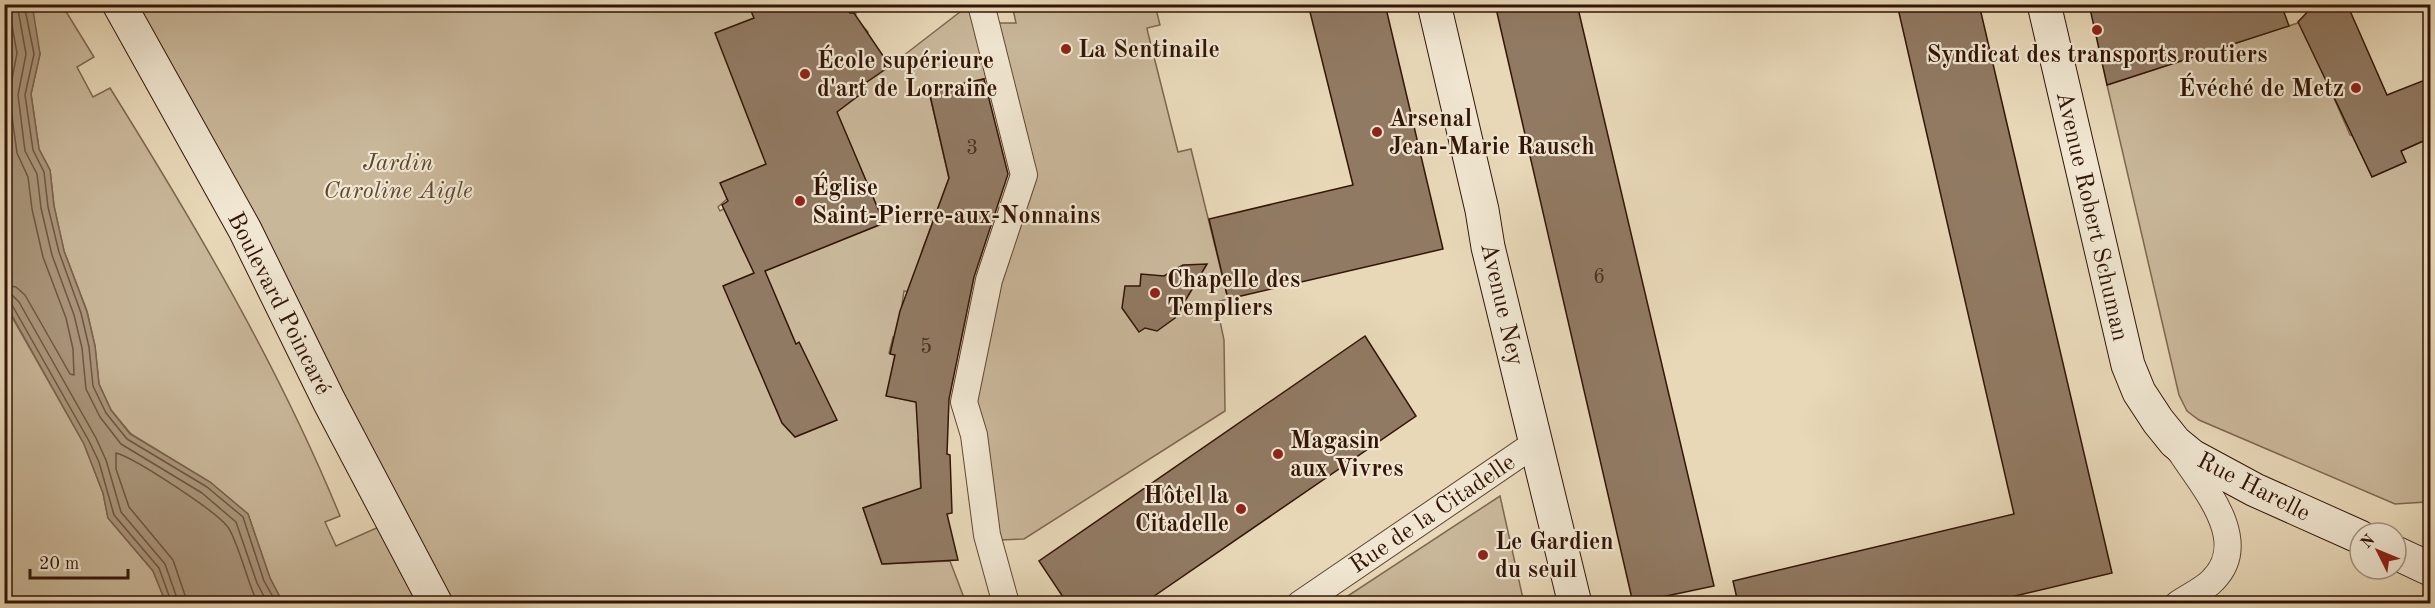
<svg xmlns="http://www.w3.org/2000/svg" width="2435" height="608" font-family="'Old Standard TT',serif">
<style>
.green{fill:#c9b79a;stroke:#7e6650;stroke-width:1.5;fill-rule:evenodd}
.water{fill:#aa967c;stroke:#7a624d;stroke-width:1.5}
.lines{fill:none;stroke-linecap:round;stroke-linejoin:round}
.shore{stroke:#6e5642;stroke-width:1.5}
.building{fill:#917a63;stroke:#331507;stroke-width:1.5}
.street-casing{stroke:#604633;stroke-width:28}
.secondary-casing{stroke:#331507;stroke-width:35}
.street{stroke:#f0e6d1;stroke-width:26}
.secondary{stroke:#f0e6d1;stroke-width:33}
.poi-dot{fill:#8f2418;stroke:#f0e6d1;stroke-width:2}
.labels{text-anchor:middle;stroke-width:4.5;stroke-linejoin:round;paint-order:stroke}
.number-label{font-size:21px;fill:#4a2e1e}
.poi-label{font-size:24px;font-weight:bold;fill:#331507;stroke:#f0e6d1;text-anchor:start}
.park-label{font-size:24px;font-style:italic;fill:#604633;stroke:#f0e6d1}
.street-label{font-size:24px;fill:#331507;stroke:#f0e6d1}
</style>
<rect width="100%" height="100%" fill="#e8d8b8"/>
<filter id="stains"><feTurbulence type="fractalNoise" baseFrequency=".00333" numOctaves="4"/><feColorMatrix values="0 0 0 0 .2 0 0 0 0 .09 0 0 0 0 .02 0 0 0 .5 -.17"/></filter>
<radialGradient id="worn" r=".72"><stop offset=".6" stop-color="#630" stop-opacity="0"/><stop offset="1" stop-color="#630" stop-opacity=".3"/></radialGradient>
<!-- green -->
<path class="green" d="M29 5H62L94 57 77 67 93 97 110 88C196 226 278 365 340 516L325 522 336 546 381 526 419 603H342L340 601 324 598 298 604 281 599 270 578 248 514 210 482 131 434 111 410 99 384 95 346 87 311 64 251 54 206 50 170 39 149 31 94 40 54Z
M119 5H844L850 13H856L855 17 868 32 866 33 890 66 969 5 987 78 929 92 949 178 922 251 942 258 928 296 904 291 897 338 893 337 889 353 895 355 887 396 948 409 918 440 923 530 898 531 888 499 863 508 882 564 950 561 966 603H444ZM845 132 884 223 765 271 744 252 725 208 720 211 718 207 727 199 721 183Z
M1012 5H1155L1160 25 1147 28 1148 33 1178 152 1191 149 1228 299 1216 302 1224 340 1225 411 1024 539 1000 540 974 405 994 304 1036 177 997 23H1016Z
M2301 22 2350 135 2401 151 2430 138V499L2426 502 2395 504 2199 420 2187 411 2179 395 2107 85Z
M4 303 84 444 103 493 108 518 153 571 166 603H5Z
M1500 496 1524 603H1337Z"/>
<!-- water -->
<path class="water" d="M4 5H29L33 10 40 54 31 94 39 149 50 170 54 206 64 251 87 312 95 346 99 384 111 410 130 434 210 482 248 514 270 578 281 599 298 603H166L153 571 108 518 103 493 84 444 5 303Z"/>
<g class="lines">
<!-- shore -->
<path class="shore" d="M17 4 26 54 18 95 25 151 37 174 41 208 52 255 74 315 82 348 86 389 100 417 121 444 202 493 236 522 257 583 268 604
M24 4 34 54 25 95 33 150 44 172 48 207 59 252 81 313 89 347 93 386 106 413 127 439 207 487 243 517 264 581 277 604
M4 285 16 287 25 295 70 374 74 375 73 349 66 318 43 257 32 209 28 177 17 153 9 95 17 53 8 4
M4 294 12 295 19 302 96 438 106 460 121 512 165 564 179 604
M4 301 12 305 89 441 99 462 114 515 159 568 172 604
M188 604 173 560 129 507 116 469V453C135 458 214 510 227 526 237 537 248 585 258 604"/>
</g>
<!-- building -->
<path class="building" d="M748 4H844L850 13H854L890 66 867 82 864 87 866 90 837 112 884 223 765 271 796 344 799 342 837 420 795 437 782 423 723 286 754 273 722 205 728 201 720 183 766 164 715 33 754 18Z
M1308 4H1385L1443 249 1228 299 1209 219 1353 185Z
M1495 4H1577L1714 586 1633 603Z
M1897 4H1979L2112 573 1985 603H1738L1733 581 2014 514Z
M2089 4H2281L2289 26 2107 85Z
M2315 4H2347L2387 95 2430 78V138L2401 151 2406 162 2372 177 2298 22Z
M984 79 1008 174 974 277 949 399 947 454 950 455 952 513 947 514 958 560 882 564 863 508 921 488 916 402 886 396 895 355 890 354 900 311 949 178 929 91Z
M1207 264 1175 318 1157 331 1145 328 1139 332 1122 308 1125 286H1140L1141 274 1164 276 1183 265Z
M1365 336 1416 416 1144 603H1067L1039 561Z"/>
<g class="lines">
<defs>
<path id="street" d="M981 4 1024 175 989 280 964 402 974 435 987 535 1006 604
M1300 604 1536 443
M2178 604C2189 596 2204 590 2213 580 2253 540 2201 484 2178 448"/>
<path id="secondary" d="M119 4 245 230 329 401 436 604
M1434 4 1482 210 1488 247 1575 604
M2044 4 2128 365 2139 392 2158 421 2175 442 2192 456 2255 490 2360 537
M2396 553 2430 569"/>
</defs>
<!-- street casing -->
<use href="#street" class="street-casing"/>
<!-- secondary casing -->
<use href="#secondary" class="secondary-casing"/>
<!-- street -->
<use href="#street" class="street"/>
<!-- secondary -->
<use href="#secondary" class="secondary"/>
</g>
<!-- markers -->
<g class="poi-dot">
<circle cx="2097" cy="30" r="6"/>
<circle cx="1066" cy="49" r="6"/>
<circle cx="805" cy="74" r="6"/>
<circle cx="2356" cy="88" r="6"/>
<circle cx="1377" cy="132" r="6"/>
<circle cx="800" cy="201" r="6"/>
<circle cx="1155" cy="293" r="6"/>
<circle cx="1278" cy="454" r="6"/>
<circle cx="1241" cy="509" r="6"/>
<circle cx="1483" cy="555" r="6"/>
</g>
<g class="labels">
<!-- number labels -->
<g class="number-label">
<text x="972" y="154">3</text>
<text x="1599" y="283">6</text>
<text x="926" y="353">5</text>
</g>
<!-- poi labels -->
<g class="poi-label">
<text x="1078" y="57">La Sentinaile</text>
<text x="2097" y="62" text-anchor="middle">Syndicat des transports routiers</text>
<text x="817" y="68">École supérieure<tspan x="817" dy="28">d'art de Lorraine</tspan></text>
<text x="2344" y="96" text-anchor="end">Évéché de Metz</text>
<text x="1389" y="126">Arsenal<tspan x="1389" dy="28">Jean-Marie Rausch</tspan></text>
<text x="812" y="195">Église<tspan x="812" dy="28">Saint-Pierre-aux-Nonnains</tspan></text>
<text x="1167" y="287">Chapelle des<tspan x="1167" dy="28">Templiers</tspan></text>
<text x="1290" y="448">Magasin<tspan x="1290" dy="28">aux Vivres</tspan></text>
<text x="1229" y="503" text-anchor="end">Hôtel la<tspan x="1229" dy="28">Citadelle</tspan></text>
<text x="1495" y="549">Le Gardien<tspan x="1495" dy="28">du seuil</tspan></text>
</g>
<!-- park labels -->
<g class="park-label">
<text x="398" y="170">Jardin<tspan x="398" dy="28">Caroline Aigle</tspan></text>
</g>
<!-- street labels -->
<g class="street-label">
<text transform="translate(2093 216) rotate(77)" y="8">Avenue Robert Schuman</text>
<text transform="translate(280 303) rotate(63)" y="8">Boulevard Poincaré</text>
<text transform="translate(1503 304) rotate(77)" y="8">Avenue Ney</text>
<text transform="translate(2254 486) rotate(27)" y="8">Rue Harelle</text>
<text transform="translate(1432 513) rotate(-34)" y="8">Rue de la Citadelle</text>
</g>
</g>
<!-- margin -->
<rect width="2435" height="608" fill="none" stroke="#e8d8b8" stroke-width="24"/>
<rect x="6" y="6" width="2423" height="596" fill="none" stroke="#331507" stroke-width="3"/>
<rect x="12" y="12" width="2411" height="584" fill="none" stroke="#331507" stroke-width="1.5"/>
<!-- north arrow -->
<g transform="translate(2378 551) rotate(313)"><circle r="28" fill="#f0e6d1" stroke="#a49280" stroke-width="1.5"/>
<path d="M0-4.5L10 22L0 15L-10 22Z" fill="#8f2418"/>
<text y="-9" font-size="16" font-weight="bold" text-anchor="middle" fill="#331507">N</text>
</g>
<!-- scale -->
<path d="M30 569v9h98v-9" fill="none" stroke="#331507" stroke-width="3"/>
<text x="39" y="569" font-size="18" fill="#331507" stroke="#f0e6d1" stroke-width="4.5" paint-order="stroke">20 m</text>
<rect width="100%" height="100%" filter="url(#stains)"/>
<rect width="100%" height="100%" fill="url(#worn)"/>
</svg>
